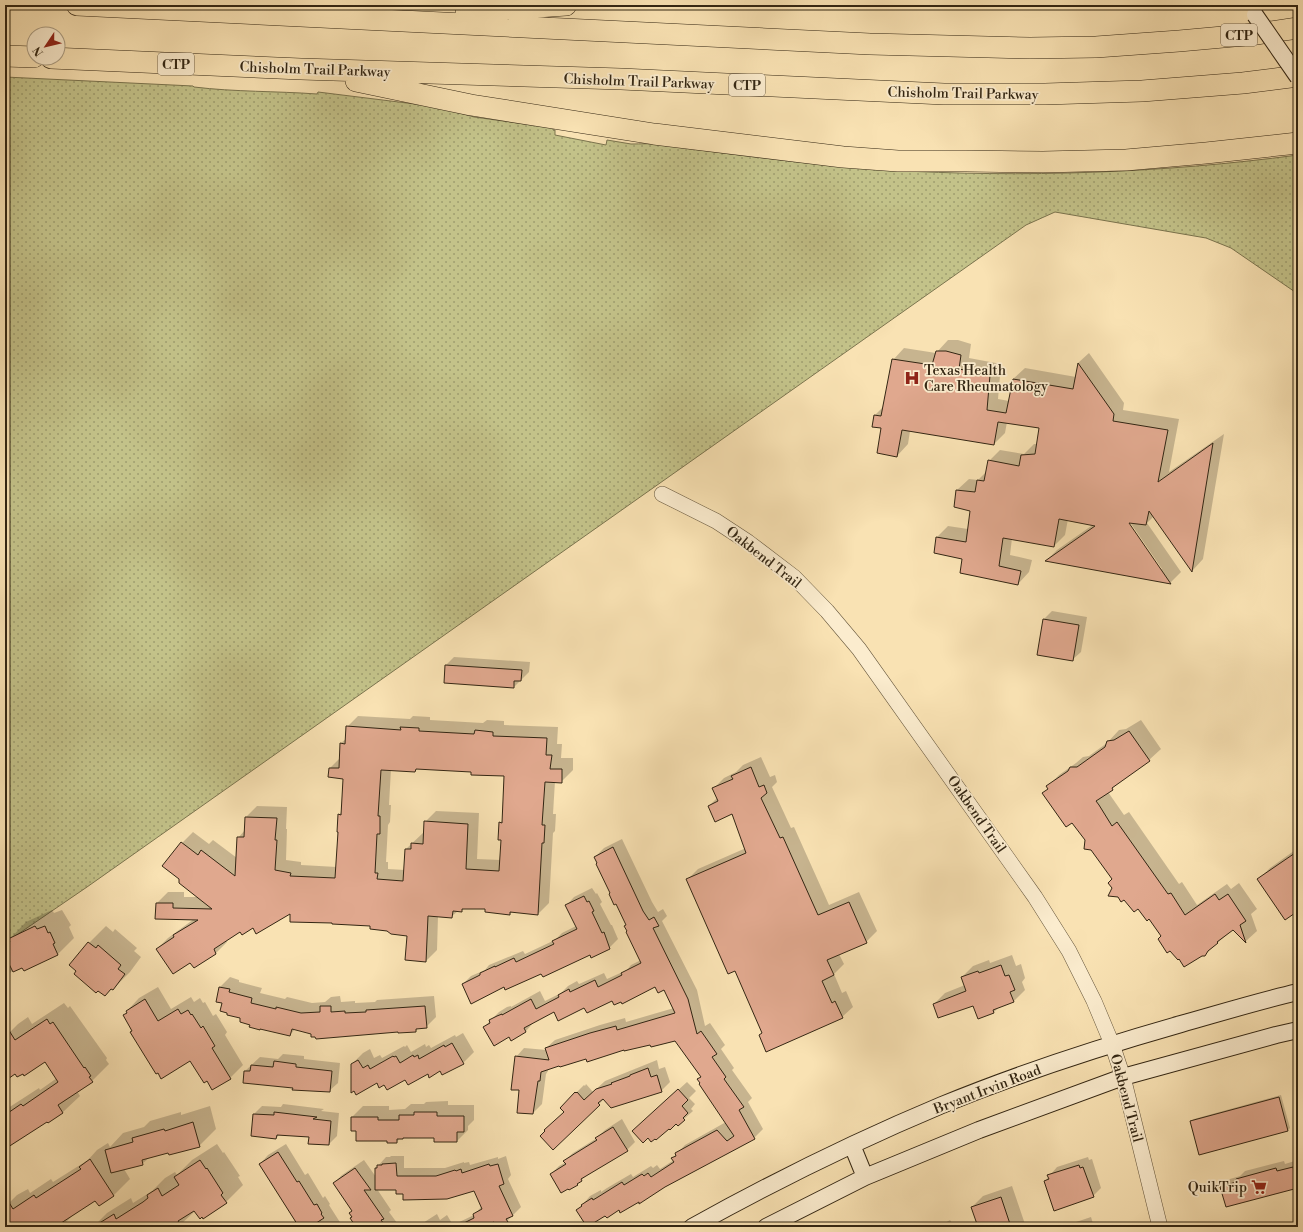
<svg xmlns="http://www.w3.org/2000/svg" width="1303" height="1232" font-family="'Libre Bodoni',serif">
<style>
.grass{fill:url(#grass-dots);stroke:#7b744e}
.shadow{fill:#0003;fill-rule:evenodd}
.building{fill:#e0a88e;stroke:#332613;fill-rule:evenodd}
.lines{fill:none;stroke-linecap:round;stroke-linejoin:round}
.tertiary-casing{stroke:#64553b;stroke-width:16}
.secondary-casing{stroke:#332613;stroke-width:18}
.motorway-casing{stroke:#332613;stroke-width:22}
.tertiary{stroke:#fbecce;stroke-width:15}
.secondary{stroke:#fbecce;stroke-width:16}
.motorway{stroke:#f9e2b3;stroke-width:21}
.secondary-bridge-casing{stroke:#332613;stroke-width:18;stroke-linecap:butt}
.secondary-bridge{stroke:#fbecce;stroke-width:16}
.labels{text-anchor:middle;stroke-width:3.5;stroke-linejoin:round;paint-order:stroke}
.shield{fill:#fbecce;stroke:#6f614b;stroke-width:1}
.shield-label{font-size:13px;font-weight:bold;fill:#332613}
.street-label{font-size:14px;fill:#332613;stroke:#fbecce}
.poi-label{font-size:14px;fill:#332613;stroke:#fbecce;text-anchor:start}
</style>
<defs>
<pattern id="grass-dots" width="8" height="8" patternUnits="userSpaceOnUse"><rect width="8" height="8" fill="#c3c289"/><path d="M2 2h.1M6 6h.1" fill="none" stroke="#9f9d6f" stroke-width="1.8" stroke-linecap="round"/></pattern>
</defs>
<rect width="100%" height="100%" fill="#f9e2b3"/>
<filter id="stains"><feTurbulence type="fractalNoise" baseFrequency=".005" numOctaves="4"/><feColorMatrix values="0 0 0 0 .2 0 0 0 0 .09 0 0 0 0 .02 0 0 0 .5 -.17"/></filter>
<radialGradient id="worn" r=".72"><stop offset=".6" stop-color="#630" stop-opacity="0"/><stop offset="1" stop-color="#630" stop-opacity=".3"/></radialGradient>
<!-- grass -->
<path class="grass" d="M5 77 193 86 194 87C235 92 276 91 317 94L318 92 439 107 474 117 553 128V130H555V135L606 145 607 140C615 141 623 143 631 144 641 144 651 143 662 145 737 155 812 165 887 170 1024 178 1162 173 1298 155V294L1231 248 1206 238 1055 212 1026 225 87 887 5 943Z"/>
<!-- shadow -->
<path class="shadow" d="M948 340H958L971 344 969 358 1001 364 998 399 1009 401 1013 379 1025 368 1076 377 1078 363 1089 353 1124 403 1123 410 1179 419 1169 472 1224 434 1203 559 1193 570 1154 516 1147 523 1181 572 1170 583 1047 560 1057 550 1094 524 1068 519 1065 535 1054 546 1012 538 1010 555 1032 560 1029 572 1018 584 963 558 937 537 948 526 968 529 971 511 955 506 957 490 969 479 978 480 987 471 989 461 1000 450 1024 454 1034 444H1037L1040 428 1007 422 1005 433 994 444 910 431 908 444 897 456 882 427 874 426 875 415 884 406 893 360 904 348 936 353ZM1127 518 1162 569H1159L1125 519Z
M1052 611 1087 617 1081 652 1072 660 1044 619Z
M454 657 530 662 529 672 514 687 446 665Z
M358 716 410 719 413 716 430 717V720L483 723 487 720 504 721V725L558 727 557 744H562L561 758H573V770L561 782 555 781 553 814H556L555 831 553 833 549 903 538 914 513 911 510 914 486 908H465L461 911H458L451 917 438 916 437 950 426 961 408 935 371 925 333 922 291 912 241 931 226 940 227 942 216 953 194 966 191 961 157 949 168 938 194 919 157 903 168 892H184V897H199L182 843 193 832 209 844 213 840 237 858 238 838 245 830 246 817 257 806 287 807 286 829H287L286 860 301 862V865L337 867 339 815 342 811 344 778 330 768 341 757V743L347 738V727ZM418 768 472 771 506 776 503 820 500 823 502 839 501 860 477 859 479 813 436 811 425 822 424 832 406 849 405 870 388 869V862H386L388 825 390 822 391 805H389L391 769 415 771Z
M1141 720 1161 749 1149 760 1122 780 1108 792 1124 815 1129 812 1179 884 1182 882 1197 905 1227 884 1231 889 1239 883 1257 909 1251 914 1257 931 1246 941 1233 929 1204 955 1162 936 1149 918 1113 888V879L1086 840 1072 821 1043 793 1049 788 1048 786 1059 775 1076 763 1083 757 1089 756 1107 743 1119 730 1126 729Z
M761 757 770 777 775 775 777 782 772 787 791 828 794 827 829 905 859 892 877 931 866 942 839 954 844 964 834 974 842 993 846 991 853 1007 842 1017 760 1035 763 1032 735 970 687 880 698 869 746 848 733 812 709 806 717 798 713 789 724 778 736 772 743 765Z
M622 839 652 902 658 912 663 909 667 916 662 921 697 990 705 1026 710 1023 725 1045 721 1049 734 1068 732 1070 752 1098 748 1102 763 1129 754 1138 639 1201 606 1214 578 1210 590 1196 601 1190V1192L607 1188 631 1174 633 1177 651 1166 653 1168 657 1165 660 1169 674 1160 673 1158 685 1145 726 1122 702 1077 676 1040 624 1048 549 1068 548 1071 546 1074 542 1104 533 1113 520 1089 516 1057 524 1048 547 1050 546 1048 555 1040 600 1025 625 1018 626 1022 674 1008 664 989 656 986 621 1000H613L585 1007 554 1010 534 1022 526 1031 511 1039 510 1036 484 1027 499 1012 507 1007 511 1006V1007L540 991 545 1001 561 993 568 986 577 981 579 984 604 973 607 979 627 970 631 965 641 960 628 931 627 925 595 857 604 848Z
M1298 848V910L1259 879 1270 868Z
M592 888 596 894 597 893 602 902 600 904 611 925H612L618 939 609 948 504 986 463 984 471 976 485 970 489 965 523 951 525 954 555 940 562 933 576 926 566 906 574 897Z
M52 910 54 913 62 910 71 925 69 927 74 938 57 955 13 970 5 978V944L26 922Z
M106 926 113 932 115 929 137 948 134 951 141 957 130 972 113 989 89 943Z
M1012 955 1016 966 1021 964 1025 978 1022 982 1025 990 1014 1001 999 1007 993 1013 973 1005 934 1004 945 993 965 985 962 977 973 966 989 960 990 963Z
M230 977 239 980V982L262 988 260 993 285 999 287 997 312 1003 325 1002 331 997 340 996 341 1002 355 1001V1003L375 1002 377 1000 434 996 436 1017 426 1027 418 1028 416 1031H399L316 1036 312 1033 295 1029 290 1035 251 1024 223 1003 220 987Z
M158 987 171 1009 191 997 194 1002 200 998 203 1003 205 1002 213 1016 216 1014 227 1032 225 1035 243 1065 230 1078 213 1089 207 1080 191 1060 131 1032 132 1030 124 1016 128 1012 127 1011 139 998Z
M64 1003 68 1008 70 1006 107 1058 106 1060 109 1064 92 1081 77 1091 80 1096 63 1112 48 1122 47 1120 5 1149V1110L39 1088 40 1090 57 1078 46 1061 23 1073H16L5 1080V1037L18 1024 28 1017 32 1024Z
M463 1033 474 1052 463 1063 441 1070 385 1083 377 1082 352 1064 363 1053 370 1049 374 1058 380 1055 382 1058 404 1046 405 1047 407 1045 411 1052 425 1044 426 1047 429 1045 431 1048 455 1035 456 1037Z
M283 1054 304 1056V1059L340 1063 338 1083 329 1091 294 1087 245 1071 260 1057 278 1059Z
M657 1060 659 1069 665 1067 670 1082 661 1091 604 1099 599 1104 565 1111 561 1108 584 1085 585 1086 586 1084 593 1092 605 1081Z
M687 1082 696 1091 689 1098 695 1104 691 1109 693 1111 684 1119 678 1125 676 1123H642Z
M1281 1095 1290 1128 1288 1130 1191 1121 1194 1119Z
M448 1101V1105H474V1120L468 1126V1130L457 1141 435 1137 400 1138 397 1142 388 1140 357 1130 352 1117 363 1106H389V1110L405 1109 411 1104H424L426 1102Z
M283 1104 324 1109 321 1111 339 1113 337 1136 329 1144 309 1143 310 1136 280 1134 276 1138 254 1114 262 1106 281 1107Z
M210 1106 216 1129 199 1146 150 1157 142 1164 124 1169 130 1179 114 1195 96 1199 74 1214 61 1227H5V1207L17 1195 28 1189 30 1193 51 1179 53 1182 88 1160 97 1150 108 1143 110 1147 123 1133 144 1127 150 1121 181 1112V1115Z
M622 1119 635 1142 627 1150 588 1174 577 1184 551 1174 559 1166 566 1162 564 1161 573 1153 597 1138 605 1130Z
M217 1144 223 1153 224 1152 240 1176 238 1177 243 1185 226 1202 195 1211 178 1227H93L107 1213 131 1198 133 1203 152 1191 165 1178 175 1172 177 1175 192 1160Z
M286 1144 305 1175 308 1173 323 1198 325 1196 330 1204 329 1205 343 1227H300L260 1164 268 1155Z
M391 1156H404V1168H445L464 1162V1163L469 1162 470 1165 498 1157V1159L506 1156 511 1175 508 1179 521 1207 507 1221 494 1227H419L426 1221 437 1214 440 1220 447 1215 453 1225 474 1215 482 1206 475 1190 404 1193 397 1189H377L391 1210 389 1212 400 1227H357L350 1213 353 1210 334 1183 342 1175 364 1160 376 1177V1168L386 1157H390Z
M1088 1157 1089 1160 1092 1159 1101 1188 1093 1196 1045 1181 1057 1167Z
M1298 1160V1187L1227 1206 1222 1187 1230 1179 1240 1176 1245 1171 1284 1161 1285 1164Z
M1012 1186 1026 1227H979L972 1207 983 1196Z
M1091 1217 1094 1227H1067L1070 1224Z
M950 1220 955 1227H938Z
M263 1224 265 1227H257Z"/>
<!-- building -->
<path class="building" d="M936 351H946L961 355 959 369 990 375 987 410 1006 413 1013 379 1073 389 1078 363 1114 414 1113 421 1168 430 1158 482 1213 443 1192 572 1149 511 1146 525 1129 523 1171 584 1045 561 1095 526 1059 519 1054 547 1003 538 999 566 1021 571 1018 585 960 573 962 559 934 553 936 537 966 542 970 511 954 507 956 490 975 492 977 480 984 481 988 460 1019 466 1021 455 1035 454 1039 428 998 422 994 445 902 430 897 457 877 453 881 428 872 427 874 415 881 416 892 359 932 365Z
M1043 619 1079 625 1073 661 1037 655Z
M445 665 522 670 521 681H514V688L444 683Z
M346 726 401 730 400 727 419 728V731L474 734 475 730 493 732V736L547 738 546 755H552L550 769H562V783L545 782 542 825H545L544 843H542L538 915 510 912V915L485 912V909H462V912L453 911 452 918 428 916 426 962 405 960 407 936 391 934 387 931 370 929V926L332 924V923L290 922V914L256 934 253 928 242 935 240 932 214 949 216 954 194 968 190 963 173 974 156 949 174 937 173 935 198 920 155 919 156 903H173V908L212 909 179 883V879L162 866 181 842 198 855 201 850 235 876 237 837H244L245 817 277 818 275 840H277L275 870 291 873 290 876 335 878 338 832H337L338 814 341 815 343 779 328 777 329 768H339L340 743 345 744ZM416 769 471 772V775L504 776 502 823 499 822 498 840H501L499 871 466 869 468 824 424 821 423 844 411 843V849H405L403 881 377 879 378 873H375L377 834H380V816H378L381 770 415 772Z
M1129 731 1150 761 1112 788 1113 790 1096 801 1099 805 1112 826 1117 822 1168 894 1171 893 1185 915 1215 894 1219 900 1228 894 1246 921 1240 925 1246 943 1233 930 1217 942 1218 943 1208 951 1205 956H1202L1184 967 1179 959 1178 960 1170 951 1167 953 1158 939 1161 936 1149 919 1147 921 1138 909 1134 912 1124 900 1121 902 1118 897 1108 896 1112 888 1108 883 1112 879 1091 850 1084 849 1085 840 1072 823 1066 827 1042 793 1048 789 1046 786 1068 771 1070 767H1077L1105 747 1107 741 1114 740Z
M751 767 759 787 764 785 767 793 761 798 780 838 783 837 818 915 849 902 867 943 827 960 834 975 822 981 832 1003 835 1001 843 1018 766 1052 759 1035 762 1033 735 971 728 974 686 879 746 853 732 814 715 822 708 806 718 801 712 788 733 779 731 776Z
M613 847 643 911 649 920 654 917 659 926 653 928 688 999 697 1034 701 1031 717 1054 712 1057 726 1077 724 1079 744 1107 739 1110 755 1139 665 1187 639 1204V1202L620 1213 619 1210 607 1218 605 1216 587 1227 576 1210 582 1206 581 1205 592 1198 593 1200 598 1197 622 1182 624 1185 642 1174 644 1176 648 1173 651 1177 674 1162 671 1158 676 1156 675 1153 717 1130 727 1141 734 1136 699 1084 700 1083 697 1079 701 1077 675 1041 651 1047 650 1045 624 1051V1050L587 1062 586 1059 560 1067 559 1066 541 1072 540 1081H538L533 1114 517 1113 519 1090H511L515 1056 549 1060 545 1048 590 1033 616 1026 617 1030 675 1013 664 990 658 993 655 987 622 1004 621 1002 614 1005 612 1001 587 1013 584 1008 558 1021 554 1012 524 1028 526 1032 511 1041 509 1037 494 1046 483 1027 490 1023 489 1020 497 1016 502 1014V1015L531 999 536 1009 559 997 558 995 569 989 570 992 595 980 598 987 622 975 621 973 641 963 626 932 627 931 624 926 626 925 616 904 614 905 609 894 610 893 596 864 597 863 594 857Z
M1298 851V911L1285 920 1257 879Z
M584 896 587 902 589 901 594 911 592 912 602 933 604 932 610 949 591 958 590 955 543 977 541 974 505 990 504 987 471 1004 462 984 480 975V973L495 966V967L514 958 516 962 554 944 552 941 577 929 565 905Z
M35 926 37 929 45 926 48 933 50 932 55 943 53 944 58 955 24 971 22 968 13 972 5 956V944L10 942 8 939Z
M88 942 96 948 98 945 121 965 118 969 125 974 113 990 111 989 105 996 98 991 96 993 74 974 76 971 69 965Z
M1001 965 1005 976 1009 975 1015 990 1010 992 1014 1002 993 1010 994 1013 978 1019 973 1006 938 1018 933 1004 966 991 961 977 978 971 979 973Z
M219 987 230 989 229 992 252 998 251 1003 276 1009V1007L301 1013 320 1012V1006H331V1012L345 1011V1013L366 1012V1010L425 1006 427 1028 416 1029V1032L398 1033V1032L316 1039 315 1037H311V1034L292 1029 290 1036 260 1029V1030L249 1027 250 1025 240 1022V1018L227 1015V1013L220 1011 222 1003 216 1002Z
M145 999 158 1021 178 1009 181 1014 188 1010 191 1015 192 1014 201 1028 203 1026 215 1046 212 1048 231 1079 212 1090 207 1081 204 1083 190 1061 161 1079 158 1073 156 1074 130 1032 132 1031 123 1015 127 1013 126 1011Z
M47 1019 50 1024 53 1022 84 1068 85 1067 91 1076 89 1077 93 1082 58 1105 63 1113 48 1123 47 1122 5 1149V1115L21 1104 23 1106 58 1082 45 1062 24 1076 23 1074 17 1077 15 1074 5 1081V1024L15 1040Z
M452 1043 464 1064 442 1075 440 1071 429 1078 428 1074 408 1085 405 1080 387 1090 384 1085 379 1088 377 1083 356 1095 354 1091 351 1093V1064L358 1060 363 1068 368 1065 370 1069 393 1056 394 1057 396 1056 400 1063 413 1055 414 1057 418 1055 419 1059 444 1045 445 1047Z
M274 1061 296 1064V1067L332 1071 330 1092 292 1090 293 1088 243 1083 244 1071H250L251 1065 273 1067Z
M648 1068 651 1077 657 1075 662 1092 611 1108 603 1099 598 1103 600 1105 553 1150 540 1136 545 1131 544 1130 564 1112 560 1108 575 1092 576 1093 577 1092 584 1100 596 1089 612 1084 611 1083 630 1076V1075Z
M678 1089 688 1100 682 1106 688 1113 683 1118 685 1120 678 1126 676 1124 670 1130 669 1129 656 1140 655 1139 651 1142 648 1138 643 1143 632 1131Z
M1279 1097 1288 1131 1199 1155 1190 1121Z
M274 1112 317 1117 313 1119 331 1121 329 1145 308 1144 309 1137 277 1135 276 1139 251 1136 253 1114 274 1115Z
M414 1112H437V1116H464V1132H457V1142H434V1138H403V1139H397V1143H387V1141H356V1131H351V1117H378V1120H399V1115H414Z
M193 1122 200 1147 169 1155 168 1153 142 1160 143 1165 111 1173 105 1150 133 1142 132 1138 164 1129 165 1131Z
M613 1127 628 1151 581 1179 582 1181 577 1184 578 1185 569 1190 568 1189 561 1193 550 1174 566 1164 563 1161 597 1140 595 1138Z
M278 1152 297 1182 299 1181 314 1205 317 1204 322 1213 321 1214 324 1218 310 1227H299L259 1164Z
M90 1159 114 1196 99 1206 95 1201 55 1227H5V1196L13 1209 34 1195 36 1198 81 1169 79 1167Z
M200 1160 206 1169 207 1168 223 1193 221 1195 227 1203 203 1219 202 1217 200 1219 194 1211 178 1221 182 1227H93L114 1214 116 1219 143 1202 148 1198 147 1195 158 1188 162 1196 179 1185 174 1177Z
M396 1163 397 1176H436L455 1170 456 1171 461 1169 462 1173 489 1164 490 1166 498 1164 504 1184 499 1186 513 1216 506 1219 508 1222 496 1227 494 1222 483 1227H456L474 1218 473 1214 482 1209 474 1191 447 1199 403 1200V1194H396V1190H375V1168H377V1165H382V1164Z
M1079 1165 1080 1168 1083 1167 1094 1197 1054 1211 1044 1181 1049 1179 1047 1175Z
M1293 1167 1298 1188 1226 1207 1220 1187 1236 1182V1179L1276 1168 1277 1171Z
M355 1168 371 1190H364L384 1219 381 1220 386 1227H356L350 1218 352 1217 349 1213 352 1211 333 1183Z
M1001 1197 1011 1227H978L971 1207Z"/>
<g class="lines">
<defs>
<path id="tertiary" d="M662 494 716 521 748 542 794 577 827 611 859 649 1035 897 1069 951 1094 1001 1112 1044 1123 1077 1160 1227"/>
<path id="secondary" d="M852 1145 865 1177
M692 1227C773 1182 856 1141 942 1105 1020 1073 1100 1047 1181 1024 1220 1013 1259 1001 1298 992
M766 1227 865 1177 979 1130 1123 1077 1276 1035 1298 1030"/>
<path id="motorway" d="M77 5 870 44 1030 48 1096 47 1179 41 1256 34 1298 28
M466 12 566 5
M5 56 34 57
M51 58 301 69 621 79 944 94H1045L1142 91 1243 83 1298 76
M356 81 471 105 654 134 843 157 898 161H966L1043 162 1126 160 1206 153 1298 143"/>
</defs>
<!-- tertiary casing -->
<use href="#tertiary" class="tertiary-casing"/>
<!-- secondary casing -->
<use href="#secondary" class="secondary-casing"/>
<!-- motorway casing -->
<use href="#motorway" class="motorway-casing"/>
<!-- tertiary -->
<use href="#tertiary" class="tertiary"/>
<!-- secondary -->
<use href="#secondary" class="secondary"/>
<!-- motorway -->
<use href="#motorway" class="motorway"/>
<defs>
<path id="secondary-bridge" d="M1255 15 1298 77"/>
</defs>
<!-- secondary-bridge casing -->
<use href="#secondary-bridge" class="secondary-bridge-casing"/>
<!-- secondary-bridge -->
<use href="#secondary-bridge" class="secondary-bridge"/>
</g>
<!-- icons -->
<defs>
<symbol id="hospital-bare" viewBox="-9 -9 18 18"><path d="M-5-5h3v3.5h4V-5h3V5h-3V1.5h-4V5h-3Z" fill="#8f2418" stroke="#fbecce" stroke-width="2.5" paint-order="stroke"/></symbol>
<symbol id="supermarket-bare" viewBox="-9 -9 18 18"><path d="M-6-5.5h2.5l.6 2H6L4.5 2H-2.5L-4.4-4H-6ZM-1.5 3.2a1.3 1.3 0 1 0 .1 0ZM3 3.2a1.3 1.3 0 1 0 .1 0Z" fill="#8f2418" stroke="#fbecce" stroke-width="2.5" paint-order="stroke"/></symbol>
</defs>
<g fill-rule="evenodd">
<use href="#hospital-bare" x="901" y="367" width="22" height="22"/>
<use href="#supermarket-bare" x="1248" y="1176" width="22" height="22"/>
</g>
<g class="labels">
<!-- shield labels -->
<g class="shield">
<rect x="1221" y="24" width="36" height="22" rx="3"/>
<rect x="158" y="53" width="36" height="22" rx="3"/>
<rect x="729" y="74" width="36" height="22" rx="3"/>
</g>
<g class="shield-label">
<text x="1239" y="40">CTP</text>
<text x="176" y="69">CTP</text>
<text x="747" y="90">CTP</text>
</g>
<!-- street labels -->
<g class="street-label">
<text transform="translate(315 69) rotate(2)" y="5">Chisholm Trail Parkway</text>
<text transform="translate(639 81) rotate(2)" y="5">Chisholm Trail Parkway</text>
<text transform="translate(963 93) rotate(1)" y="5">Chisholm Trail Parkway</text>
<text transform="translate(764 557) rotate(38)" y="5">Oakbend Trail</text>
<text transform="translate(977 814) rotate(55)" y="5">Oakbend Trail</text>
<text transform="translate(987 1089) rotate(-21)" y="5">Bryant Irvin Road</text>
<text transform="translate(1127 1098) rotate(75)" y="5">Oakbend Trail</text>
</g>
<!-- poi labels -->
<g class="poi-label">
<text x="924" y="375">Texas Health<tspan x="924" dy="16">Care Rheumatology</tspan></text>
<text x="1247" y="1192" text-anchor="end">QuikTrip</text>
</g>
</g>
<!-- margin -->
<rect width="1303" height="1232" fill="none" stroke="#f9e2b3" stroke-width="20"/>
<rect x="6" y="6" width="1291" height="1220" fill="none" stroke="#332613" stroke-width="2"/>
<rect x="10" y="10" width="1283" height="1212" fill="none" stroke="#332613"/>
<!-- north arrow -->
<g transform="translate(46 46) rotate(235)"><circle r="19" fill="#fbecce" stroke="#ab9d83"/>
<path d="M0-3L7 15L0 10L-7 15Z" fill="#8f2418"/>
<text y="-6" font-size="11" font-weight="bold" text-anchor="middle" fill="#332613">N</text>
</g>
<rect width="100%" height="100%" filter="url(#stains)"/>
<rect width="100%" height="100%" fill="url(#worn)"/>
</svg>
